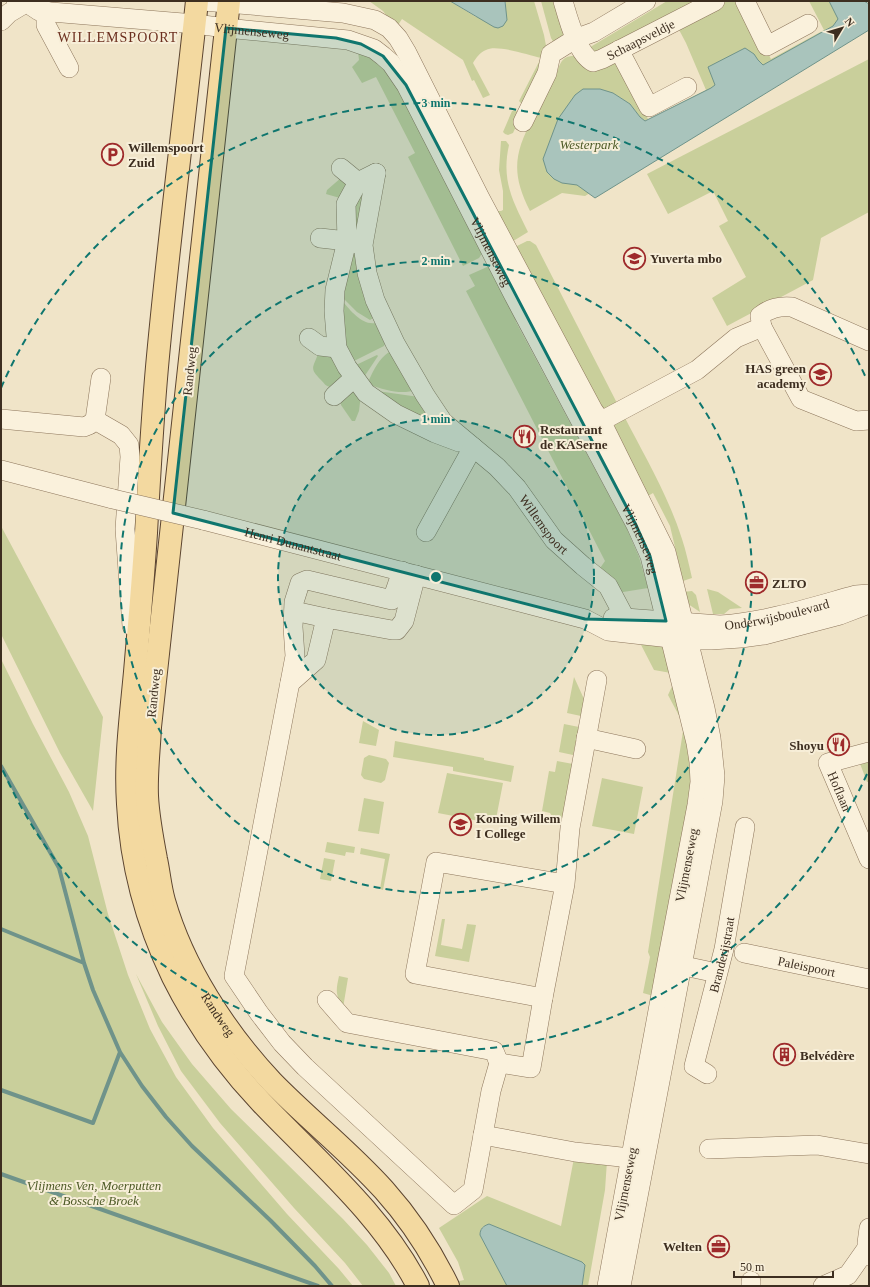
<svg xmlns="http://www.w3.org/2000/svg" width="870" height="1287" font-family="'Times New Roman',serif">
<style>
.green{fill:#c9cf9b}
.water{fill:#a9c4bc;stroke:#6f938a}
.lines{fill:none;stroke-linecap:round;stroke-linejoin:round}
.stream{stroke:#6f938a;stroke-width:4}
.minor-casing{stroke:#8d765c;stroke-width:20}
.major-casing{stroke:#5b4430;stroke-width:24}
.minor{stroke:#faf1dc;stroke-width:19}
.major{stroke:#f3d9a0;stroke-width:22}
.minor-bridge-casing{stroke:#8d765c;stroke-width:20;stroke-linecap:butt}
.minor-bridge{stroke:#faf1dc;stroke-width:19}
.marked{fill:#0f766e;fill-opacity:0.2;stroke:#0f766e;stroke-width:3;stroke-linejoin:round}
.ring{fill:none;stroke:#0f766e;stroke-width:2;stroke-dasharray:7 5}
.labels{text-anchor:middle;stroke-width:4;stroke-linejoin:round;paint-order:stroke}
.street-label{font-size:13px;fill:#3d2e20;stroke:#f7eed8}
.park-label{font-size:13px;font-style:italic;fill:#4d5a26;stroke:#f7eed8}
.poi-label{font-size:13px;font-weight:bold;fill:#3d2e20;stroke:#f7eed8;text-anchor:start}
.neighbourhood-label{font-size:14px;letter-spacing:1px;fill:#6b2e1e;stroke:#f7eed8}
.centre{fill:#0f766e;stroke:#f7eed8;stroke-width:2}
.ring-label{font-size:12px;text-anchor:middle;font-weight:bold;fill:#0f766e;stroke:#f7eed8;stroke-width:4;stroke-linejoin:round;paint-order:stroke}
</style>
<rect width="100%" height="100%" fill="#f0e4c8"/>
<!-- green -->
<path class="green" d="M369 1H450L476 17 506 4 505 1H534L544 35 547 51 522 104 519 101 541 58C528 55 496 44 486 50 480 52 476 58 473 63L490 95 483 98 474 80 472 81 463 60 402 19 396 28 383 11Z
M541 1H558L566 36 554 43 551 38Z
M667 1H702L592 56 587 49Z
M725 1H740L771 59 824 30 809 1H854L869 10V31L867 29 585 196 562 193 530 211C511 174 514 153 533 118 539 105 546 93 554 80 558 73 558 61 567 57 577 53 606 59 619 60L648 119 645 121 640 117 630 104 613 93 644 122 706 90 686 43 677 26Z
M358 51 365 54 392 75 483 252 479 258 463 266 408 157 415 153 376 77 362 83 352 67 359 60Z
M869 59V212L821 238 813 280 727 326 712 298 746 277 719 226 728 221 713 191 668 214 647 174Z
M515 110 518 112 519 120 513 133 508 135 505 134 503 132 512 111Z
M501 141H506L509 145C501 181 513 201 528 232L510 243 494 211H501L503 210V191L499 170Z
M342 177 351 183 340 198 326 194 327 190Z
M367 187 358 237 351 204Z
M527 241H530L536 245 618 405 602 410 515 249 517 246Z
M351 251 357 253 373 318 370 320 357 312 343 298Z
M487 267H491L509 295 516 322 627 529 639 557 648 588 617 593 598 571 605 561 466 291 475 286 469 275Z
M343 302C351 311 362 325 375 323L385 344 384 346 352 362 346 354Z
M323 352 338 361 346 372 331 387C326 387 324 383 321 380 309 368 313 368 318 354Z
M389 352 415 390C403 395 383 390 371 385L369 380C374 369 379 359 389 352Z
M377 355 378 356 364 377 356 365Z
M354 389 361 394 359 411 355 421H352L341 405V401Z
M377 391 419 397 429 410 432 426Z
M623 414C644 455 668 495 682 539 686 551 689 565 692 578L683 581 670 526 653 493 648 496 614 430 615 424Z
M1 526 103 717 93 811 60 753 1 634Z
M707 589 718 592 742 608 730 609 724 614H713Z
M692 591 696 595 700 612 688 604 682 592Z
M638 639 662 643 671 673 654 670Z
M1 659 33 724 69 792 88 836 108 914 128 975 150 1029 176 1077 213 1128 287 1214 339 1269 353 1286H1Z
M574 677 584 699 581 716 567 713Z
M677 679 692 745 695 783 694 800 684 829 670 904 667 945 657 997 643 993 650 957 648 952 684 725 668 695 675 680Z
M363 721 379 730 376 746 359 743Z
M564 724 579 727 573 755 559 752Z
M395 741 484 758V760L514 766 511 782 453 771V767L393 757Z
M369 755 386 759 389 763 385 780 381 783 364 779 361 775 364 758Z
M869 758V782H867L859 761Z
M557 761 573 764 563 821 554 819 550 813 542 811 549 771 555 772Z
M447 773 503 783 495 824 438 813Z
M602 778 643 787 634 834 592 826Z
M364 798 384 802 379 834 358 831Z
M327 842 355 847 354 853 346 852 345 856 325 852Z
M361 848 390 854 383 890 380 889 385 859 360 854Z
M324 858 335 860 331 881 320 879Z
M442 919H445L441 945 462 949 467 924 476 925 469 962 435 956Z
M136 974 162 1022 192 1064 231 1109 343 1219 367 1245 389 1273 396 1286H363L345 1263 294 1208 220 1123 181 1071 158 1026Z
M339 976 348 978 343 1008C335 994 336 990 339 976Z
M574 1158 607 1161 605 1190 588 1286H582L585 1265 489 1224C483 1226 480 1229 480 1235L507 1286H456L454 1282 464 1280 458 1262 439 1228 487 1196 561 1226Z"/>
<!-- water -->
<path class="water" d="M450 1H505L507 20 503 26 498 28 494 27Z
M829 1H864L869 4V30L595 198 577 185 562 183 554 179 547 172 543 159 558 119 575 95 583 89H600L613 93 630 104 640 117 645 121 711 88 715 85 708 67 745 48 754 54 758 60 763 65 833 26 838 19Z
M489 1224 582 1262 585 1265 582 1286H507L480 1235C480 1229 483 1226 489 1224Z"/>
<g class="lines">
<!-- stream -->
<path class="stream" d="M1 766 59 868 84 963 93 990 120 1052 142 1086 166 1117 192 1146 271 1221 315 1266 332 1286
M1 929 84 963
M1 1090 93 1123 120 1052
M1 1174 318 1286"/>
<defs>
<g id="minor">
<path id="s1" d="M16 1 28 2 33 7 39 11 195 24 226 28 348 40 374 49 383 56 391 63 406 85 513 294 636 525 650 556 696 743 699 762 700 782 697 805 667 962 607 1286"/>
<path d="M203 1 343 13 375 20 389 28 398 38 407 53 480 198 593 410 601 421 666 552 705 708 711 738 715 776 713 801 696 892 621 1286"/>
<path id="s2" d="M563 1C568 18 577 54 593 62L602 59 715 1"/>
<path d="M745 1 767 46 808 24"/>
<path d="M46 11V25L69 68"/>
<path d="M1 21 9 13 29 1"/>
<path d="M619 50 649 107 687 87"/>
<path d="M523 122 547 73 551 54 575 39 594 32 646 1"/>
<path d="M341 168 358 182"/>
<path id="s3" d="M376 173 363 245 367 273 375 300 395 343 425 395 443 422 497 467 517 488 554 540 583 566 608 586 625 618"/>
<path d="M376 173 358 182 346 204 347 241 335 290 334 311 337 348 347 367 366 393 396 414 435 433 459 442"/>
<path d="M320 238 347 241 358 244"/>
<path d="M309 338 320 346 337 348"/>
<path d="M869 341 792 307C779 306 770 308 760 316L762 327 801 399 856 421 869 420"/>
<path d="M334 396 354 378"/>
<path d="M1 419 84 427 89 425 95 420 101 378"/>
<path d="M95 420 121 435 129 445 130 457 125 529 132 626"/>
<path d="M590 427 697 370 736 338 762 327"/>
<path d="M1 470 113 499"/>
<path id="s4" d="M203 520 543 608 585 619 608 631 688 640H711L741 638 764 635 840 615 869 604"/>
<path d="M426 532 473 447"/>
<path d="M402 571 392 600 307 580 300 583 294 602 293 627 295 656 234 976 259 1013 282 1043 305 1067 454 1205 473 1190 491 1091 499 1063 531 1068 543 998"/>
<path d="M294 611 326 618"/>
<path id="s5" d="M613 618H625L720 625C766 622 812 607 856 595L869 594"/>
<path d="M290 683 316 660 326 618 392 630H397L404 621 416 575"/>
<path d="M586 738 636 749"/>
<path id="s6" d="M869 752 828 763 869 859"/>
<path d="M565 884 543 998 415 974 436 862 565 884 570 828 597 680"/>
<path id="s7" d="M744 953 869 979"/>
<path d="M670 963 717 973"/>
<path d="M327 1000 347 1023 494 1051 499 1063"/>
<path id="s8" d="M707 1074 694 1066 724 949 745 827"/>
<path d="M483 1135 575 1152 630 1158"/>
<path d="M709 1149 817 1145 869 1154"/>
<path d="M869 1228 867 1243 869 1256"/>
<path d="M751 1281V1286"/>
<path d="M823 1286 848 1275 867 1248"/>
</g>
<g id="major">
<path d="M197 1C184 123 168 245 157 367 152 423 149 478 146 533 143 580 139 626 135 672 131 716 125 759 128 804 131 864 147 923 173 977 196 1023 226 1065 261 1102 316 1160 381 1214 418 1286"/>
<path id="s9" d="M229 1 150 727C149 750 146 773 147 796 148 817 152 838 156 859 159 873 160 887 164 901 183 967 225 1032 272 1082 308 1119 349 1151 384 1190 410 1219 431 1251 448 1286"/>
</g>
</defs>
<!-- minor casing -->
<use href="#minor" class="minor-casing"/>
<!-- major casing -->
<use href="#major" class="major-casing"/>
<!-- minor -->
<use href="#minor" class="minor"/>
<!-- major -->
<use href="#major" class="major"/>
<defs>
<path id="minor-bridge" d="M113 499 203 520"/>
</defs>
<!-- minor-bridge casing -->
<use href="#minor-bridge" class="minor-bridge-casing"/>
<!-- minor-bridge -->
<use href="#minor-bridge" class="minor-bridge"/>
</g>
<!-- marked area -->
<path class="marked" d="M226 28 336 38 361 44 383 56 406 85 636 525 650 556 666 621 585 619 173 513Z"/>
<!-- distance rings -->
<circle cx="436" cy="577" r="158" fill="#0f766e" fill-opacity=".12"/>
<g class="ring">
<circle cx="436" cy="577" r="158"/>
<circle cx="436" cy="577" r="316"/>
<path d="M867 774A474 474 0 0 1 1 766M1 388A474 474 0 0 1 867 380"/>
</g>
<!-- icons -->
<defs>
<symbol id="parking-ring" viewBox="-11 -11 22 22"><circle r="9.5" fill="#f7eed8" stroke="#9e2a2b" stroke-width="1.5"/><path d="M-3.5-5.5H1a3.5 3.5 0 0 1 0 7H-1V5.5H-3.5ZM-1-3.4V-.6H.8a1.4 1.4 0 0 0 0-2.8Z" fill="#9e2a2b"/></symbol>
<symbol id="university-ring" viewBox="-11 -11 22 22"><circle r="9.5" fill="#f7eed8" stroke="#9e2a2b" stroke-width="1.5"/><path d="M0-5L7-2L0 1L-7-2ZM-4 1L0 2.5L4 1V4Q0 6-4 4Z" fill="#9e2a2b"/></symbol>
<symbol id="restaurant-ring" viewBox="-11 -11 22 22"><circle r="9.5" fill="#f7eed8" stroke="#9e2a2b" stroke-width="1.5"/><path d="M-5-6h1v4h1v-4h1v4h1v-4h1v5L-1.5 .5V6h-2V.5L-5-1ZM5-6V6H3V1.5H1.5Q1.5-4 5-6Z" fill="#9e2a2b"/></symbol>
<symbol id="office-ring" viewBox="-11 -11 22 22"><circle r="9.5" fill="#f7eed8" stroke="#9e2a2b" stroke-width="1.5"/><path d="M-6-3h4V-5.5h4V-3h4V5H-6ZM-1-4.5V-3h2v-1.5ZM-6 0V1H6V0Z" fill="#9e2a2b"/></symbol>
<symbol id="building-ring" viewBox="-11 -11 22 22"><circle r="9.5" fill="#f7eed8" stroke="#9e2a2b" stroke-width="1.5"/><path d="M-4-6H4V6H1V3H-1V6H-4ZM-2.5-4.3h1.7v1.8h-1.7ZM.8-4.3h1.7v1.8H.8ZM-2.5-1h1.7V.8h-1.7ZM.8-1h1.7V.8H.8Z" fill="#9e2a2b"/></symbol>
</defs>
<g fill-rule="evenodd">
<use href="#parking-ring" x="100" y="142" width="25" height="25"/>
<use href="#university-ring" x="622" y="246" width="25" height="25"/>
<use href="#university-ring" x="808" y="362" width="25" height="25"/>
<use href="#restaurant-ring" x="512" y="424" width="25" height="25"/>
<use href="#office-ring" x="744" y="570" width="25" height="25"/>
<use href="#restaurant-ring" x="826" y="732" width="25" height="25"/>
<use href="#university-ring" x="448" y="812" width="25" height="25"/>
<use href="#building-ring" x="772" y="1042" width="25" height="25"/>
<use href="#office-ring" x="706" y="1234" width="25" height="25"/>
</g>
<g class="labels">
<!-- street labels -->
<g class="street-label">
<text dy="5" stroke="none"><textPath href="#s1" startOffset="240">Vlijmenseweg</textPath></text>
<text dy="5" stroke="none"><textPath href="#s2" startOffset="122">Schaapsveldje</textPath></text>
<text dy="5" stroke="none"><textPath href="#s1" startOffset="600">Vlijmenseweg</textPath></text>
<text transform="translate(189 371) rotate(-84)" y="5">Randweg</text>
<text dy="5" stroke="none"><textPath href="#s3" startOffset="414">Willemspoort</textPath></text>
<text dy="5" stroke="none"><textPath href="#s1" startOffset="924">Vlijmenseweg</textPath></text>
<text dy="5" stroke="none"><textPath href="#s4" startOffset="93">Henri Dunantstraat</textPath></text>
<text dy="5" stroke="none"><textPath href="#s5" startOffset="165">Onderwijsboulevard</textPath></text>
<text transform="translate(153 693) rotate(-84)" y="5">Randweg</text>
<text dy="5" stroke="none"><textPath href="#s6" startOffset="73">Hoflaan</textPath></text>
<text transform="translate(686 865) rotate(-79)" y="5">Vlijmenseweg</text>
<text dy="5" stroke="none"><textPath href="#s8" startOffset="130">Branderijstraat</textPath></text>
<text dy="5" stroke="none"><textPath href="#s7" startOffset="64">Paleispoort</textPath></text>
<text dy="5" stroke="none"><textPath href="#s9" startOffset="1032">Randweg</textPath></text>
<text transform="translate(625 1184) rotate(-79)" y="5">Vlijmenseweg</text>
</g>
<!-- park labels -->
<g class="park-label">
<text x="589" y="149">Westerpark</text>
<text x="94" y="1190">Vlijmens Ven, Moerputten<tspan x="94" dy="15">&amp; Bossche Broek</tspan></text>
</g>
<!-- poi labels -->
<g class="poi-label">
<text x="128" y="152">Willemspoort<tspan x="128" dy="15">Zuid</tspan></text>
<text x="650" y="263">Yuverta mbo</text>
<text x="806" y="373" text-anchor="end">HAS green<tspan x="806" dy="15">academy</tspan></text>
<text x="540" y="434">Restaurant<tspan x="540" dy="15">de KASerne</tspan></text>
<text x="772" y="588">ZLTO</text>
<text x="824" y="750" text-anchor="end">Shoyu</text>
<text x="476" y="823">Koning Willem<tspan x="476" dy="15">I College</tspan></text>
<text x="800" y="1060">Belvédère</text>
<text x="702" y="1251" text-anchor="end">Welten</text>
</g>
<!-- neighbourhood labels -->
<g class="neighbourhood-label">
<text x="118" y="42">WILLEMSPOORT</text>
</g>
</g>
<circle cx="436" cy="577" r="6" class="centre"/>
<g class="ring-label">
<text x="436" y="107">3 min</text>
<text x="436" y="265">2 min</text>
<text x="436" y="423">1 min</text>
</g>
<!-- border -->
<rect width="870" height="1287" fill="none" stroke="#3d2e20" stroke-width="4"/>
<!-- north arrow -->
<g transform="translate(842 28) rotate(52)" stroke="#f7eed8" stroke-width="3" paint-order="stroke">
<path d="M0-3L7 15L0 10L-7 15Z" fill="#3d2e20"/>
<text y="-6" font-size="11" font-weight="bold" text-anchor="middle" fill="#3d2e20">N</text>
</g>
<!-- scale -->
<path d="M734 1271v6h99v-6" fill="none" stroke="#3d2e20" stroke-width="2"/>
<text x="740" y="1271" font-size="12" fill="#3d2e20" stroke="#f7eed8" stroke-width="3" paint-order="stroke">50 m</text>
</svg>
